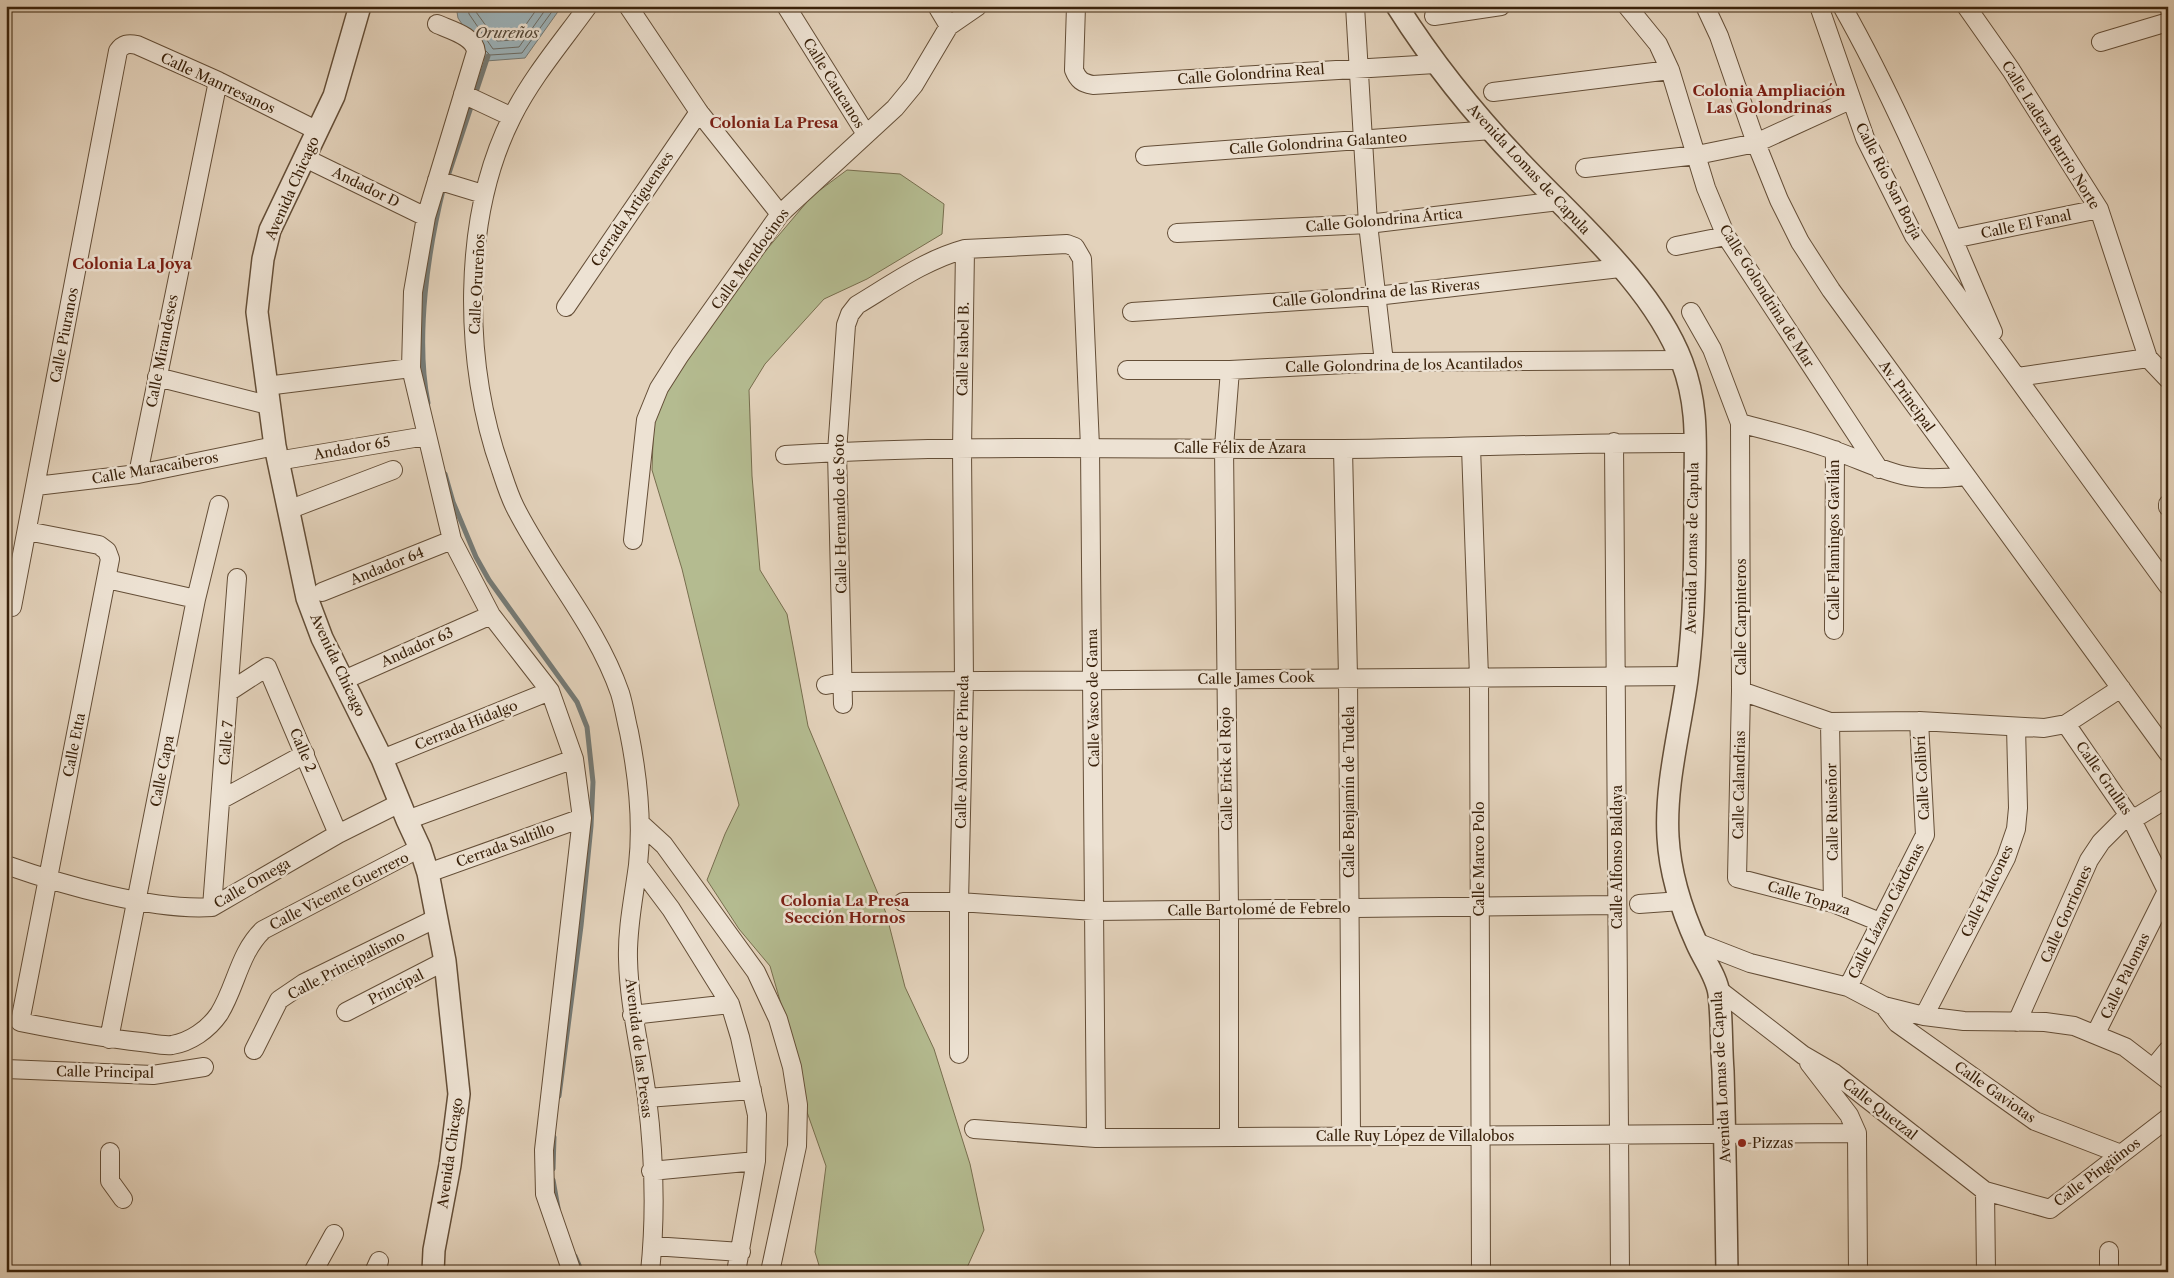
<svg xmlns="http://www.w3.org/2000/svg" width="2174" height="1278" font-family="'Libre Caslon Text',serif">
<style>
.green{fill:#b4bb90;stroke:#776e4e}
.water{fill:#9cb4bc;stroke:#757a75}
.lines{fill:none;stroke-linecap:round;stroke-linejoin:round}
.shore{stroke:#6b6b64;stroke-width:1}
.stream{stroke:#757a75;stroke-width:5}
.minor-casing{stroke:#644e37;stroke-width:20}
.tertiary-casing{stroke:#644e37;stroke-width:24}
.minor{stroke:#ede2d3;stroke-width:18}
.tertiary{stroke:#ede2d3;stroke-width:21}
.poi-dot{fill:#8f2418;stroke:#ede2d3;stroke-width:2}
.labels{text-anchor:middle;stroke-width:5;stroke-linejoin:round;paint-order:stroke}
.street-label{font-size:14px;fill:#3a220b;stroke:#ede2d3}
.poi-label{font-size:14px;fill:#3a220b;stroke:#ede2d3;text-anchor:start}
.water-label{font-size:15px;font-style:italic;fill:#524637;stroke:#ede2d3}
.neighbourhood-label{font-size:15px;font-weight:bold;fill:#7a1f14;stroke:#ede2d3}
</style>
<rect width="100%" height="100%" fill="#e3d2bb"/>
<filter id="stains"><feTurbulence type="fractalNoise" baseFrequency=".004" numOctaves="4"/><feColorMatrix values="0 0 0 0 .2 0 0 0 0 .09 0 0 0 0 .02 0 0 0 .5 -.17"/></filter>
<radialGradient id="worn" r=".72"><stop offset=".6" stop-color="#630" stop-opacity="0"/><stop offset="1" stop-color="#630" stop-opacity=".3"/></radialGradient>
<!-- green -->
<path class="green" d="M847 170 900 174 944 204 942 234 867 279 824 299 765 364 749 390 752 476 760 570 787 614 808 726 886 913 905 987 934 1049 970 1164 984 1230 965 1272H821L815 1252 826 1166 807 1112 792 1042 770 966 739 929 707 880 725 834 739 805 682 569 652 470 654 412 707 325 762 255 812 196Z"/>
<!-- water -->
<path class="water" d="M456 6H562L525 58 486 61 458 18Z"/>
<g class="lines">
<!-- shore -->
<path class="shore" d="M468 6 469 14 493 49 519 47 548 6
M475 6 476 12 497 41 515 40 539 6
M486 51 490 55 522 53 556 6"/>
<!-- stream -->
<path class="stream" d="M448 176 488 56
M428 403C415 337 428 250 444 186
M445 474 453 502 476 557 489 580 577 702 587 727 593 782 591 826 581 926 559 1096
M553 1169 554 1137
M553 1180 558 1208
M575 1256 582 1272"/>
<defs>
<path id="minor" d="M588 6C562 42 532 77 512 117 461 218 463 364 501 470 505 482 509 495 515 507 547 571 596 624 620 693 624 706 626 720 629 732 638 777 643 820 638 865 634 896 627 928 628 959 629 1006 641 1051 647 1098 654 1154 656 1215 650 1272
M628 6 699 112 780 214
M786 6 866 134
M937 6 949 26
M1076 6 1074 70C1078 80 1082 83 1093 85L1435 64
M1355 6 1368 224 1384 362
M1627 6 1658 44 1670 70 1706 188 1726 236 1879 469
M1705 6 1719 36 1756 143 1779 200 1800 242 1831 290 2168 753
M1819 6 1865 138 1914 236 2168 586
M1842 6C1901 110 1945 222 1993 332
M1966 6 2011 70 2099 209 2148 358 2168 379
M1434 16 1501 6
M437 24C450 30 475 36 476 52L426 217 413 292 411 368 452 540 491 615 550 691 574 759 582 818 544 1150 545 1194 572 1272
M2101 42 2168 22
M1493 92 1670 70
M463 94 512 117
M1145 156 1492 130
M305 158 426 217
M1585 168 1697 155 1756 143 1850 100
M437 180 483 194
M1177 233 1368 224 1559 201
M1953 239 2099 209
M1676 246 1726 236
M566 307 699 112
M1132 312 1376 296 1620 268
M1691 312 1712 349 1740 423 1741 691 1737 878 1833 903 1880 922
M1127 370H1230L1384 362 1681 360
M157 377 268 405
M2018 377 2148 358
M266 386 411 368
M1740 423C1772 432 1805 439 1836 451 1889 471 1904 484 1965 476
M1614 442 1620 1272
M1471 447 1479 677 1481 1272
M1343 449 1348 677 1351 1136
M785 455C971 443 1157 450 1343 449 1460 448 1577 442 1695 443
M277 461 426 436
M138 474 218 81
M36 486 138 474 275 446
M2168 504V507
M288 510 393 470
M27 531 99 545 107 551 110 559 20 1022C60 1030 100 1038 141 1042 151 1043 162 1046 172 1045 190 1042 208 1030 219 1014 236 987 239 953 263 930L420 848
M633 540 646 420 659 388 680 355 780 214 895 108 914 85 949 26 978 6
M107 579 196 599
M322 592 452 540
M12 607 118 51C123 44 128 43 137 45L218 81 318 131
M1834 630 1835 450
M344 680 491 615
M826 685 843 682 1687 676
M2121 688 2066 724 2132 820 2168 893
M230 691 267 667 338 834
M1741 691 1830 722 1919 721 2044 728 2066 724
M843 704 837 452 846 325 850 314 857 305C892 284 925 260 965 249L1067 244 1075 247 1082 259 1090 447 1096 1138
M1830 722 1833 903
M382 759 550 691
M222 799 305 754
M407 820 574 759
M2132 820 2168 798
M641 824 664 845 756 972 778 1019 792 1067 798 1105 797 1146 770 1272
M6 865C63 885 153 911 212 907L338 834 400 803
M638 865 671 909 730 1004 740 1037 757 1115 756 1161 736 1272
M428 873 582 818
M903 902H959L1095 911 1616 905
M1639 904 1681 901
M212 907 237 578
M1696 942 1750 963 1848 987 1884 1006 1924 1016 1964 1021 2045 1022 2074 1026 2125 1047 2168 1080
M1848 987 1925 835 1919 721
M1719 990 1803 1055 1834 1073 1985 1191 2050 1209 2168 1118
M1884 1006 1897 1023 2035 1121 2121 1154
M346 1012 445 961
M632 1015 730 1004
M1924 1016 2006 858 2016 829 2018 808 2016 727
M2017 1022 2089 860 2101 842 2129 814
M2096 1033 2167 891
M109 1039 196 599 219 505
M254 1050 279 1000 304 983 437 918
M959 1054V902L964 681 962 450 965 249
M1809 1063 1849 1115 1857 1133 1858 1272
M2154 1067 2168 1050
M6 1069 153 1075 204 1067
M647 1098 752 1090
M974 1129 1096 1138 1857 1133
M1229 1137V910L1224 447 1230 370
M110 1152V1181L123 1199
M651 1171 756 1161
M1985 1191 1986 1272
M653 1246 741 1252
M313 1272 334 1234
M374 1272 379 1261
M2109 1272V1251"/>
<path id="tertiary" d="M360 6 334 96 270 230 263 259 257 312 275 446 307 598 322 638 382 759 407 820 420 848 428 873 445 961 459 1094 450 1165 434 1250 433 1272
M1397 6C1433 63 1475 115 1522 164 1577 222 1653 286 1682 362 1699 407 1695 445 1695 492 1695 554 1695 617 1687 679 1680 731 1665 784 1668 837 1670 874 1682 911 1697 944 1704 960 1717 977 1719 994 1722 1019 1721 1045 1723 1071 1725 1138 1726 1205 1727 1272"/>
</defs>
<!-- minor casing -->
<use href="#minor" class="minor-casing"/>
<!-- tertiary casing -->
<use href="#tertiary" class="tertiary-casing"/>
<!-- minor -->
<use href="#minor" class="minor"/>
<!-- tertiary -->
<use href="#tertiary" class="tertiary"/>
</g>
<!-- markers -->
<circle class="poi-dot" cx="1742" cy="1143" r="5"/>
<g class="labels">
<!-- street labels -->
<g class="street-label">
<text transform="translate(1251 74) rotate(-4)" y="5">Calle Golondrina Real</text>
<text transform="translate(218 83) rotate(25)" y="5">Calle Manrresanos</text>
<text transform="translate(834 83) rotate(58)" y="5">Calle Caucanos</text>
<text transform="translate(2051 135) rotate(58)" y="5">Calle Ladera Barrio Norte</text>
<text transform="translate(1318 143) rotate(-4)" y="5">Calle Golondrina Galanteo</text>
<text transform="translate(1529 169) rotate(47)" y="5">Avenida Lomas de Capula</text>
<text transform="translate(1889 181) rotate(63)" y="5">Calle Río San Borja</text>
<text transform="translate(366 187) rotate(26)" y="5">Andador D</text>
<text transform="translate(292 188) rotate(-66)" y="5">Avenida Chicago</text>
<text transform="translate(632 209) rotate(-56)" y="5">Cerrada Artiguenses</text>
<text transform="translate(1384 220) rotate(-5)" y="5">Calle Golondrina Ártica</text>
<text transform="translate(2026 224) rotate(-12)" y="5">Calle El Fanal</text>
<text transform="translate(750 259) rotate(-54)" y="5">Calle Mendocinos</text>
<text transform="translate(477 284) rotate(-87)" y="5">Calle Orureños</text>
<text transform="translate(1376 293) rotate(-5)" y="5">Calle Golondrina de las Riveras</text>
<text transform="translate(1767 296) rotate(58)" y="5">Calle Golondrina de Mar</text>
<text transform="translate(64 335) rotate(-79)" y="5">Calle Piuranos</text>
<text transform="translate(963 349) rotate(-89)" y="5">Calle Isabel B.</text>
<text transform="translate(162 351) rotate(-79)" y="5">Calle Mirandeses</text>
<text transform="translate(1404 365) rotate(-1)" y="5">Calle Golondrina de los Acantilados</text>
<text transform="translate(1907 396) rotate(54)" y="5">Av. Principal</text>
<text transform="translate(352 448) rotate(-10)" y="5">Andador 65</text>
<text x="1240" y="453">Calle Félix de Azara</text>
<text transform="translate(155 468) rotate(-10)" y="5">Calle Maracaiberos</text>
<text transform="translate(840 514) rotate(-91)" y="5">Calle Hernando de Soto</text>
<text transform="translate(1834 540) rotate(-90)" y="5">Calle Flamingos Gavilán</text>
<text transform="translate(1692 548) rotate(-89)" y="5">Avenida Lomas de Capula</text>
<text transform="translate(387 566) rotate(-22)" y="5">Andador 64</text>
<text transform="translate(1741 617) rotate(-90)" y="5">Calle Carpinteros</text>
<text transform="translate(417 647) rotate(-24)" y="5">Andador 63</text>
<text transform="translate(338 665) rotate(65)" y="5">Avenida Chicago</text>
<text transform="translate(1256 678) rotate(-1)" y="5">Calle James Cook</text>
<text transform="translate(1093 698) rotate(-91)" y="5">Calle Vasco de Gama</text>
<text transform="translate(466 725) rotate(-22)" y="5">Cerrada Hidalgo</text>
<text transform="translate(226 743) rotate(-85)" y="5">Calle 7</text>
<text transform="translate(74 745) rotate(-79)" y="5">Calle Etta</text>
<text transform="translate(303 750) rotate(67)" y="5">Calle 2</text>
<text transform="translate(962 752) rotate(-89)" y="5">Calle Alonso de Pineda</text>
<text transform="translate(1226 769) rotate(-91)" y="5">Calle Erick el Rojo</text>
<text transform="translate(162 771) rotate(-79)" y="5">Calle Capa</text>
<text transform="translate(1922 778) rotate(-93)" y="5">Calle Colibrí</text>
<text transform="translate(2104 778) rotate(55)" y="5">Calle Grullas</text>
<text transform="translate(1739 785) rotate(-89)" y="5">Calle Calandrias</text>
<text transform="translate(1349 792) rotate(-90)" y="5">Calle Benjamín de Tudela</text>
<text transform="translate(1832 812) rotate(-91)" y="5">Calle Ruiseñor</text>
<text transform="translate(505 845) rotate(-20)" y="5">Cerrada Saltillo</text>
<text transform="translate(1617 857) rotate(-90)" y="5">Calle Alfonso Baldaya</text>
<text transform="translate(1479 859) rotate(-90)" y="5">Calle Marco Polo</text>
<text transform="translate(252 883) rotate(-30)" y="5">Calle Omega</text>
<text transform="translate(339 891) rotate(-27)" y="5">Calle Vicente Guerrero</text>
<text transform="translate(1987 891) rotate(-64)" y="5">Calle Halcones</text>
<text transform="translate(1809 898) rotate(17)" y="5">Calle Topaza</text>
<text transform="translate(1259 909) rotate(-1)" y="5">Calle Bartolomé de Febrelo</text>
<text transform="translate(1886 911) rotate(-63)" y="5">Calle Lázaro Cárdenas</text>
<text transform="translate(2066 914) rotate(-66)" y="5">Calle Gorriones</text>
<text transform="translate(346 965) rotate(-28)" y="5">Calle Principalismo</text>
<text transform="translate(2125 976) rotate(-64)" y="5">Calle Palomas</text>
<text transform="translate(396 987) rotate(-27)" y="5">Principal</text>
<text transform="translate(639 1048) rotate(83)" y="5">Avenida de las Presas</text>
<text transform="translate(105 1072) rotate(1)" y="5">Calle Principal</text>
<text transform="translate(1721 1077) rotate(-93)" y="5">Avenida Lomas de Capula</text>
<text transform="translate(1995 1092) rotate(35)" y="5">Calle Gaviotas</text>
<text transform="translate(1880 1109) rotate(38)" y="5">Calle Quetzal</text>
<text x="1415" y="1141">Calle Ruy López de Villalobos</text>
<text transform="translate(450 1153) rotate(-82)" y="5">Avenida Chicago</text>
<text transform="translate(2097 1172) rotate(-37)" y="5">Calle Pingüinos</text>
</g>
<!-- poi labels -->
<g class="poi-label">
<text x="1752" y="1148">Pizzas</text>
</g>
<!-- water labels -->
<g class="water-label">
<text x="507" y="38">Orureños</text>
</g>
<!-- neighbourhood labels -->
<g class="neighbourhood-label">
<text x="1769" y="96">Colonia Ampliación<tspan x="1769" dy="17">Las Golondrinas</tspan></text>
<text x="774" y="128">Colonia La Presa</text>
<text x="132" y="269">Colonia La Joya</text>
<text x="845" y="906">Colonia La Presa<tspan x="845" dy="17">Sección Hornos</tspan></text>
</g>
</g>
<!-- margin -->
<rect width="2174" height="1278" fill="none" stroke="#e3d2bb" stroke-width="25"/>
<rect x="8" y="8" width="2159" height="1263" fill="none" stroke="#3a220b" stroke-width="2.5"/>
<rect x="12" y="12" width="2149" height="1253" fill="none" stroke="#3a220b"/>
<rect width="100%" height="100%" filter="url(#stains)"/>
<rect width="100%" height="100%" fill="url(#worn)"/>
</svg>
